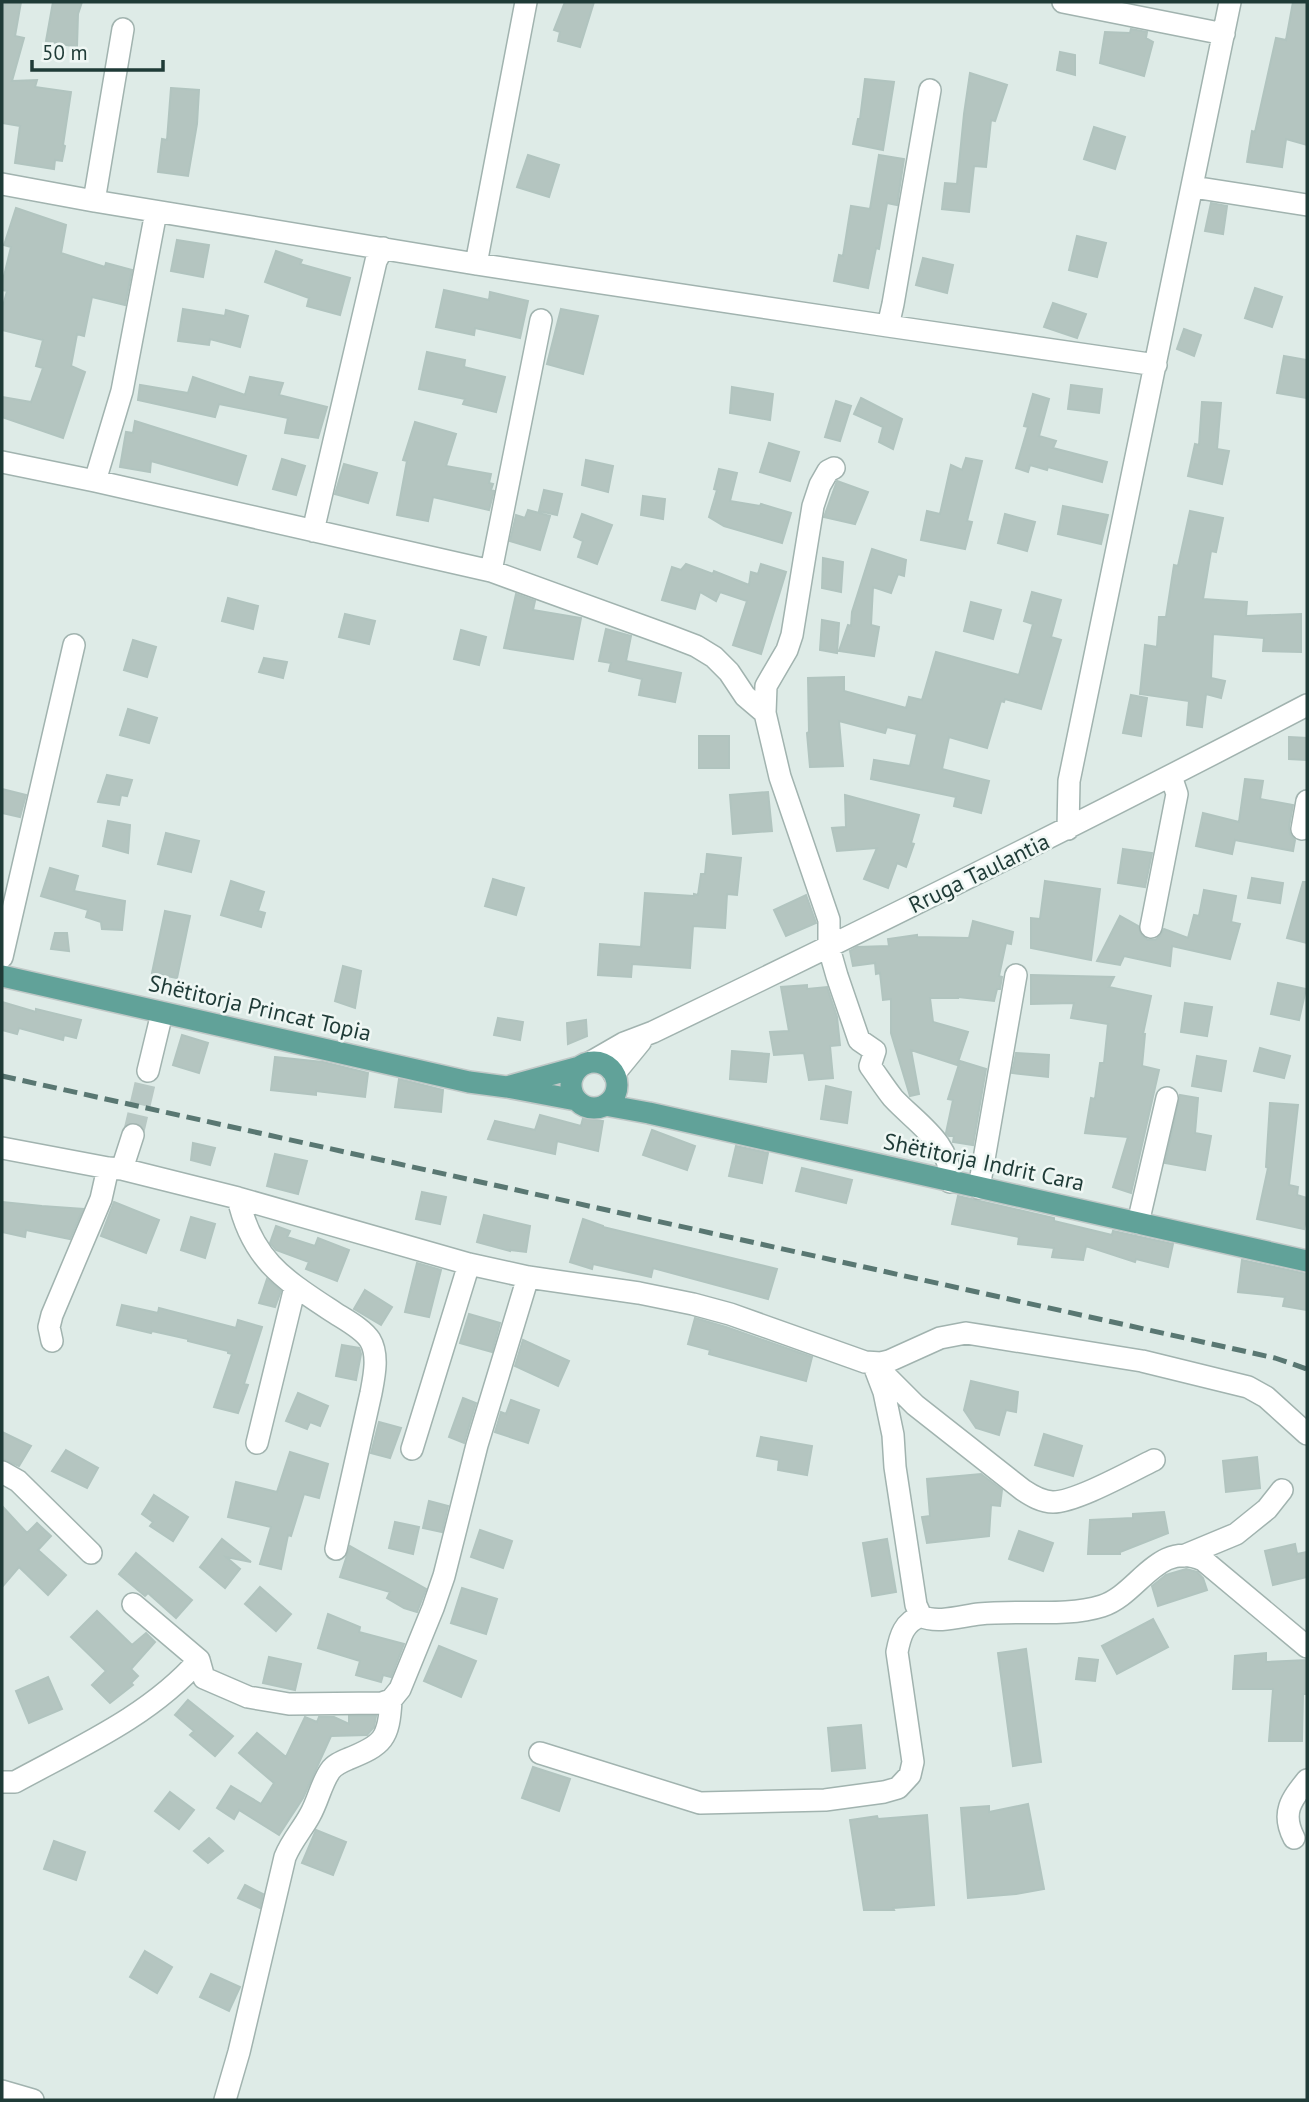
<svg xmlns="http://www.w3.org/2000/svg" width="1309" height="2102" font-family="'PT Sans',sans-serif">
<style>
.building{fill:#b4c5c0;stroke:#b1c4bf;stroke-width:2}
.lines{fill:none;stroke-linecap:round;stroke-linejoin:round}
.minor-tunnel{stroke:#b8c8c4;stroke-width:21;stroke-dasharray:21 10;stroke-linecap:butt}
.minor-casing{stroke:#a1b3af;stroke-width:24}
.major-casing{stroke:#c0c8c7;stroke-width:24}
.minor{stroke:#fff;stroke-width:21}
.major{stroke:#61a299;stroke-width:21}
.rail{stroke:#597772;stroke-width:5;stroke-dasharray:14 7;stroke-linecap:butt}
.labels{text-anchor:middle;stroke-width:5;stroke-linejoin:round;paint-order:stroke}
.street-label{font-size:23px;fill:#1f3b37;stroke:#eff7f4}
</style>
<rect width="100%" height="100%" fill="#deebe7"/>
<!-- building -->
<path class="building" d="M2 2H21L15 36 24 38 12 81 37 80 35 87 71 92 63 145 65 146 62 161 55 160 54 169 15 163 20 126 2 123Z
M53 2H82L78 14 77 47 46 41Z
M565 2H594L580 47 558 41 560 32 554 30Z
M1293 2H1307V145L1286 139 1282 167 1247 162 1252 131 1255 132 1276 38 1286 40Z
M1131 29 1147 32 1146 38 1153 42 1144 76 1100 63 1105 32 1130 33Z
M1060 52 1075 55V75L1057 70Z
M970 73 1007 85 995 121 991 120 986 167 974 166 969 212 942 209 945 183 957 184 964 114Z
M865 79 894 82 883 150 853 144 858 119H860Z
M171 88 199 90 197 124 188 176 158 172 162 139 167 140Z
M1094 127 1125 137 1115 169 1084 159Z
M528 155 559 165 549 197 517 187Z
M879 155 904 159 897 205 887 203 879 249 876 248 868 288 834 281 839 255 843 256 851 206 870 209Z
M1211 203 1227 206 1223 234 1205 231Z
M16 208 66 225 61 253 105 267 106 263 132 270 125 305 92 297 84 336 77 334 71 366 85 372 63 438 2 417V397L31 402 43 368 36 366 43 340 2 330V310L7 291 2 290V284L11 247 4 245Z
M1077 236 1106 243 1097 277 1069 270Z
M177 240 209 245 203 277 171 271Z
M276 251 302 260 300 264 350 278 340 315 307 306 309 298 265 282Z
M923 258 953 265 947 293 916 285Z
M1255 288 1282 297 1272 327 1245 318Z
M444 290 489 300 490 292 528 301 520 338 475 328 474 335 436 327Z
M1053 303 1086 314 1077 338 1044 327Z
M183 309 225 316 226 310 248 316 240 347 210 339 209 345 178 341Z
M561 309 598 316 583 374 547 364Z
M1184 329 1201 335 1194 356 1177 349Z
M427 352 465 360 464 367 505 377 496 412 463 404 465 399 419 389Z
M1284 356 1307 360V398L1277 393Z
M193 377 245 395 250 377 283 383 279 395 327 407 318 438 285 433 288 418 219 404 215 417 138 400 140 385 188 393Z
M1071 385 1102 389 1099 413 1068 409Z
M732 387 773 394 770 420 730 413Z
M1033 394 1049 399 1039 436 1056 441 1053 448 1107 462 1102 482 1048 467 1047 470 1030 465 1028 472 1016 468 1028 427 1024 426Z
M861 398 902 419 893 449 879 442 883 427 854 414Z
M836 401 851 406 840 441 825 437Z
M1202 402 1221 403 1217 449 1229 451 1222 484 1188 476 1195 444 1199 445Z
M135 421 246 456 237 485 151 461 150 472 120 467 126 432 133 433Z
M415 422 456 434 446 466 491 474 489 483 493 484 491 490 494 491 489 510 433 497 428 521 397 515 407 461 403 460Z
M769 443 799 452 790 481 760 472Z
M966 458 982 461 967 521 972 522 965 549 921 540 927 511 940 514 951 465 962 470Z
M282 459 305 466 296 495 273 489Z
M586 460 613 466 608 492 582 485Z
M344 464 377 473 368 503 335 494Z
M719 469 737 473 730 501 760 506 761 504 791 513 782 543 724 526 709 517 717 490 714 489Z
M837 481 868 492 855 524 824 517Z
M544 490 562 494 557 515 539 511Z
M643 496 665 499 663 519 641 515Z
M1063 506 1108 515 1101 544 1058 534Z
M528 510 550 516 540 550 510 541 516 515 525 518Z
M1190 511 1223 518 1216 552 1211 551 1203 599 1247 602 1246 616 1301 614V652L1263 651 1264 638 1213 634 1211 678 1225 681 1221 698 1206 694 1202 727 1187 725 1189 701 1140 694 1145 645 1157 647 1159 617H1166L1174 565 1178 566Z
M582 514 612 525 597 564 578 557 583 541 574 537Z
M1005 514 1035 522 1027 551 998 543Z
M872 549 906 560 904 576 898 574 891 593 873 587 871 625 879 627 874 656 839 651 848 625 851 626 852 612Z
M823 558 843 562 841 592 822 588Z
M686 564 713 574 714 571 749 585 751 572 758 574 761 564 786 572 761 654 733 645 747 601 720 592 716 601 700 592 695 609 662 600 672 567 681 570Z
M1032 592 1061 600 1051 637 1061 640 1041 709 1005 699 1004 702 1001 701 987 748 949 737 942 769 989 781 981 813 954 806 956 797 871 779 874 760 910 766 917 734 887 727 885 733 839 721 843 766 810 767 807 733 809 732 808 678 844 677V691L906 708 909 697 922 700 936 652 1019 675 1033 624 1024 621Z
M516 594 535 601 533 610 581 618 573 659 504 648Z
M228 598 258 606 253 629 222 621Z
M971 602 1001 610 993 639 964 631Z
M345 614 375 621 369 644 339 637Z
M822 620 839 623 837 653 820 650Z
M606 629 631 636 626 661 681 673 675 702 639 695 642 679 609 671 611 663 599 661Z
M461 630 486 637 479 665 454 659Z
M133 640 156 647 147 677 124 670Z
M264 658 287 662 283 678 259 672Z
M1131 695 1147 698 1141 736 1123 733Z
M128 709 157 718 149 743 120 735Z
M699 736H729V768H699Z
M1289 737 1307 738 1306 760 1289 759Z
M107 775 132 780 127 796 121 795 119 805 98 802Z
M1245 779 1263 781 1260 799 1293 805 1289 827 1290 834 1295 840 1293 851 1235 840 1232 854 1196 846 1203 813 1239 822Z
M2 789 26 795 20 817 2 813Z
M768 792 772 831 733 834 730 795Z
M845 795 919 815 911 843 914 844 906 867 897 863 888 888 864 879 877 848 837 851 832 828 846 827Z
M108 821 130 825 128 853 103 846Z
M166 833 199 841 191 872 158 864Z
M1123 849 1152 853 1145 887 1118 883Z
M707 854 741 858 737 895 727 894 725 928 693 926 690 968 632 964 631 977 598 975 600 944 641 947 645 893 694 896V894L698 895 701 874H705Z
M50 868 78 876 74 891 125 901 122 930 102 929 101 922 86 917 88 910 41 896Z
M1252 878 1283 883 1280 903 1248 898Z
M493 879 524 888 516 915 485 906Z
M231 881 264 892 258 911 265 913 261 927 221 915Z
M1045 881 1100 889 1091 960 1031 948V918L1040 919Z
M1303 882H1307V943L1287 938Z
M1204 890 1236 896 1231 922 1240 924 1230 959 1172 946 1170 966 1124 956 1120 965 1097 961 1120 916 1138 926 1142 936 1148 940H1155L1160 936 1164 929 1188 938 1194 915 1199 916Z
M806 895 816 923 786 936 774 910Z
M165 911 190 916 177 978 152 973Z
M973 921 1013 932 1011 944 1006 943 999 976 1002 977 1000 989H997L994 1001 958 997V998H930L933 1022 968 1032 957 1065 911 1050 919 1094 910 1096 891 1033V999L883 1000 880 973 876 974 875 963 853 966 850 951 857 947 889 946 888 939 917 935V937L969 938Z
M55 933H67L69 951 51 949Z
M343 966 361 971 355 1008 335 1001Z
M1031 975 1114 977 1109 987 1151 996 1143 1034H1145L1142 1066 1159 1070 1131 1193 1113 1187 1128 1137 1085 1133 1091 1098 1095 1099 1100 1063H1104L1108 1024 1071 1018 1074 1003 1031 1004Z
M1278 983 1306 989 1299 1020 1271 1014Z
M807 985V989L827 987 837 1017 840 1045 830 1046 833 1078 809 1080 804 1053 774 1055 770 1032 789 1031 781 987Z
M2 1002 36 1012V1009L81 1020 76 1038 64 1035 63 1040 19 1028 17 1034 2 1030Z
M1185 1003 1212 1007 1207 1036 1181 1032Z
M498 1018 523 1022 520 1040 494 1035Z
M586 1020 587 1036 568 1044 567 1023Z
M182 1035 208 1043 199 1073 173 1065Z
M1260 1048 1290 1056 1284 1078 1254 1071Z
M732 1051 769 1054 766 1082 730 1079Z
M1016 1053 1049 1055 1048 1077 1012 1073Z
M1197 1056 1226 1061 1221 1091 1192 1086Z
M275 1057 323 1062 368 1073 365 1097 316 1091V1095L271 1090Z
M960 1061 986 1069 973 1145 953 1142 954 1136H949L946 1133 953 1100 948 1099Z
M399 1079 443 1090 441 1112 395 1107Z
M826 1086 851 1092 847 1123 821 1119Z
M1180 1095 1198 1098 1195 1133 1211 1136 1205 1170 1165 1163Z
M1270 1103 1298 1105 1289 1185 1298 1187 1297 1195 1307 1198V1215L1304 1229 1257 1219 1268 1168 1266 1167Z
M540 1115 581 1126 583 1118 603 1121 598 1151 557 1141 555 1154 488 1139 495 1121 535 1130Z
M652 1130 695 1146 687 1170 643 1155Z
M193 1143 215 1148 210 1165 191 1160Z
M736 1146 768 1153 762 1183 729 1176Z
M275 1154 307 1161 298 1194 267 1186Z
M802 1168 852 1180 846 1203 796 1191Z
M422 1192 446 1197 440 1224 416 1219Z
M958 1196 1054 1218V1221L1112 1235 1113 1231 1173 1244 1168 1267 1136 1259 1135 1262 1086 1246 1083 1260 1052 1257 1054 1248 1018 1244 1019 1237 952 1224Z
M2 1202 42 1206 83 1209 70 1239 26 1230 25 1237 2 1232Z
M114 1202 159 1220 146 1253 101 1236Z
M484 1215 530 1226 526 1252 510 1250V1251L477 1242Z
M191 1217 215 1224 205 1258 181 1250Z
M583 1219 603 1226V1227L777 1269 768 1299 653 1268 651 1277 593 1264 592 1269 570 1262Z
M276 1226 290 1231 287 1237 315 1246 318 1238 349 1250 337 1281 306 1269 309 1262 276 1250 270 1243Z
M1242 1260 1307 1274V1310L1283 1306 1285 1297 1238 1292Z
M417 1263 441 1270 429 1317 405 1312Z
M267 1279 281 1291 275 1307 259 1303Z
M365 1290 392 1307 381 1325 354 1309Z
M122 1305 158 1313 159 1308 236 1328 238 1320 262 1327 244 1384 248 1385 238 1413 214 1407 232 1354 228 1353V1351L188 1341V1339L152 1331 151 1333 117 1325Z
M469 1314 500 1323 492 1352 460 1343Z
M695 1318 726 1327 812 1357 806 1381 709 1354 710 1350 688 1344Z
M523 1340 569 1361 558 1386 515 1366Z
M342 1345 359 1348 360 1350 361 1354 356 1380 336 1376Z
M971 1381 1018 1392 1016 1412 1006 1410 999 1435 976 1428 964 1410Z
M298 1393 328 1406 320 1426 310 1422 307 1429 286 1421Z
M463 1398 476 1403 464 1443 449 1437Z
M511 1400 539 1410 528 1443 495 1432 501 1412 506 1414Z
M379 1422 401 1428 390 1458 371 1453Z
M2 1432 31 1446 19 1466 2 1459Z
M1044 1434 1082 1446 1073 1476 1035 1465Z
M761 1437 812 1446 807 1475 778 1470 779 1460 757 1456Z
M66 1450 98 1468 87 1488 52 1471Z
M290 1452 328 1464 319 1498 304 1494 291 1536 288 1535 281 1569 260 1564 271 1527 228 1517 236 1482 277 1492Z
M1257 1457 1260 1488 1226 1492 1223 1461Z
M981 1474 1002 1490 1000 1506 991 1505 989 1536 927 1543 922 1517 930 1516 927 1479Z
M154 1495 188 1517 173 1541 150 1526 153 1522 142 1514Z
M429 1501 448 1506 442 1532 423 1528Z
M2 1506 27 1533 37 1523 51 1536 38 1550 66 1575 48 1595 19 1567 2 1587Z
M1164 1512 1168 1533 1120 1552V1554H1088L1090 1520 1133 1518V1514Z
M395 1522 419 1527 413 1554 389 1548Z
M480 1530 512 1541 503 1568 471 1557Z
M1019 1531 1053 1543 1043 1571 1009 1559Z
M222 1539 251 1562 226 1557 240 1569 225 1588 200 1567Z
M887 1539 896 1592 872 1596 863 1543Z
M1295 1544 1297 1554 1307 1552V1577L1273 1585 1265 1551Z
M350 1546 426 1589 417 1612 404 1608 387 1598 390 1592 340 1577Z
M136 1553 192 1600 176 1618 148 1593 145 1596 119 1574Z
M1186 1569 1197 1572 1203 1578 1207 1590 1158 1606 1152 1586 1166 1575Z
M260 1587 291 1614 276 1631 245 1604Z
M462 1588 497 1599 486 1634 451 1623Z
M97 1611 132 1645 146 1633 155 1642 131 1669 138 1676 131 1683 133 1685 110 1703 92 1685 106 1671 71 1637Z
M328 1614 360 1627 359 1632 404 1644 391 1677 383 1675 381 1682 356 1675 360 1661 318 1648Z
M1153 1619 1168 1647 1117 1674 1102 1646Z
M439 1646 476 1661 461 1697 424 1681Z
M1026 1649 1041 1762 1013 1766 998 1653Z
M1266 1653V1662L1307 1660V1694H1303L1302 1741H1269L1273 1689H1233L1235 1656Z
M269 1657 301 1664 295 1690 263 1683Z
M1079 1658 1098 1660 1095 1681 1076 1679Z
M48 1677 62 1709 29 1723 16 1691Z
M188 1700 233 1736 215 1756 190 1735 194 1731 175 1715Z
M349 1716H376L374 1727 367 1735 331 1736 303 1798 279 1835 239 1810 234 1819 217 1808 231 1786 261 1804 274 1783 239 1753 257 1733 286 1757 305 1717 317 1722 319 1717H334L349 1724Z
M861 1725 865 1768 832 1771 828 1728Z
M533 1767 570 1779 559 1811 522 1798Z
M170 1792 194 1810 179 1829 155 1811Z
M1028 1804 1044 1889 1016 1894 968 1898 961 1808 989 1806V1812Z
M927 1815 934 1905 893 1908 894 1910H864L850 1820 877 1816 878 1819Z
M316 1830 346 1842 333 1875 302 1863Z
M209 1838 223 1851 208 1863 194 1851Z
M54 1841 85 1852 76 1880 44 1869Z
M245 1885 263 1894 260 1908 238 1898Z
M145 1951 172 1967 157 1993 130 1977Z
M211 1974 240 1987 229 2011 200 1997Z"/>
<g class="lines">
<!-- minor-tunnel -->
<path class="minor-tunnel" d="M133 1135 148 1071"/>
<defs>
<path id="minor" d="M1063 2 1224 34
M930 90 893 304 888 326 1156 365
M2 184 94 201 123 29
M1193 187 1307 205
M94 201 476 264 888 326
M476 264 526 2
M2 462 95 481 491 571 670 636 696 646 714 657 729 672 745 696 765 713 780 777 829 920V948L837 976 859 1040 875 1051 870 1066C878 1077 885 1088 893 1098 916 1123 952 1143 950 1182
M95 481 122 391 156 212
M313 531 376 261 383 248
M491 571 541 320
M765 713 766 686 787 650 792 635 813 506 820 485 828 471 834 468
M1068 829 1069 781 1230 2
M1302 829 1307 801
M1151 927 1177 794 1171 776
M2 957 74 645
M591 1062 624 1043 653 1032C873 926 1091 818 1307 705
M148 1071 162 1013
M614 1074 641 1041
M2 1148 108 1168 122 1169 238 1198 469 1264 528 1277 639 1293 693 1304 730 1314 865 1362 881 1363 889 1361 940 1338 966 1333 1142 1361 1248 1387 1266 1397 1307 1434
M122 1169 133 1135
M979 1188 1016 975
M238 1198C252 1261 285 1280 335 1313 346 1320 363 1329 370 1340 379 1355 374 1377 371 1393L336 1549
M1138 1223 1167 1098
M52 1341 49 1327 52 1315 101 1199 108 1168
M873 1363 884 1392 893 1435 895 1467 916 1605 921 1616C937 1624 962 1616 979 1614 1018 1609 1064 1618 1102 1606 1138 1595 1158 1539 1203 1560L1307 1647
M877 1367 915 1405 1023 1490C1032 1496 1042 1502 1053 1502 1076 1502 1131 1471 1154 1460
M257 1443 295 1287
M412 1449 469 1264
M2 1472 18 1481 91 1553
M1183 1556 1236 1534 1267 1509 1282 1490
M133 1604 199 1660
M540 1753 700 1803 825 1800 884 1792 898 1788 910 1775 913 1762 897 1652C900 1636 904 1622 921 1616
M2 1782H15C79 1747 150 1716 199 1660L204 1678 248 1697 289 1704 382 1703 391 1700 400 1689 433 1608 444 1576 477 1445 528 1277
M1294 1838C1281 1813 1291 1800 1307 1780
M2 2091 33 2100
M225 2100 239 2052 285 1857C292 1840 302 1830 310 1815 318 1801 321 1784 330 1771 334 1765 341 1762 348 1759 383 1745 389 1739 391 1700"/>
<path id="major" d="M2 976 469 1082 507 1087 576 1100
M571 1085a23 23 0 1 1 46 0a23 23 0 1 1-46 0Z
M510 1086 579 1067
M605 1105 649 1113 1307 1261"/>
</defs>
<!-- minor casing -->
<use href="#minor" class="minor-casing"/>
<!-- major casing -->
<use href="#major" class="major-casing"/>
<!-- minor -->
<use href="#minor" class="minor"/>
<!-- major -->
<use href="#major" class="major"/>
<!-- rail -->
<path class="rail" d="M2 1076 1275 1358 1307 1369"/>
</g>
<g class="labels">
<!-- street labels -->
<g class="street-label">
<text transform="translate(979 873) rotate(-26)" y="8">Rruga Taulantia</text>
<text transform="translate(260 1008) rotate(13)" y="8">Shëtitorja Princat Topia</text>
<text transform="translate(984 1162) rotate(12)" y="8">Shëtitorja Indrit Cara</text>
</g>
</g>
<!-- border -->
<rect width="1309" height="2102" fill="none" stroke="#1f3b37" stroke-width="7"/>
<!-- scale -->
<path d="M32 60v10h131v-10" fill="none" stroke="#1f3b37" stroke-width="3.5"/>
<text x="42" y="60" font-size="21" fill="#1f3b37" stroke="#eff7f4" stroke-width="5" paint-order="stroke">50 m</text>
</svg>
